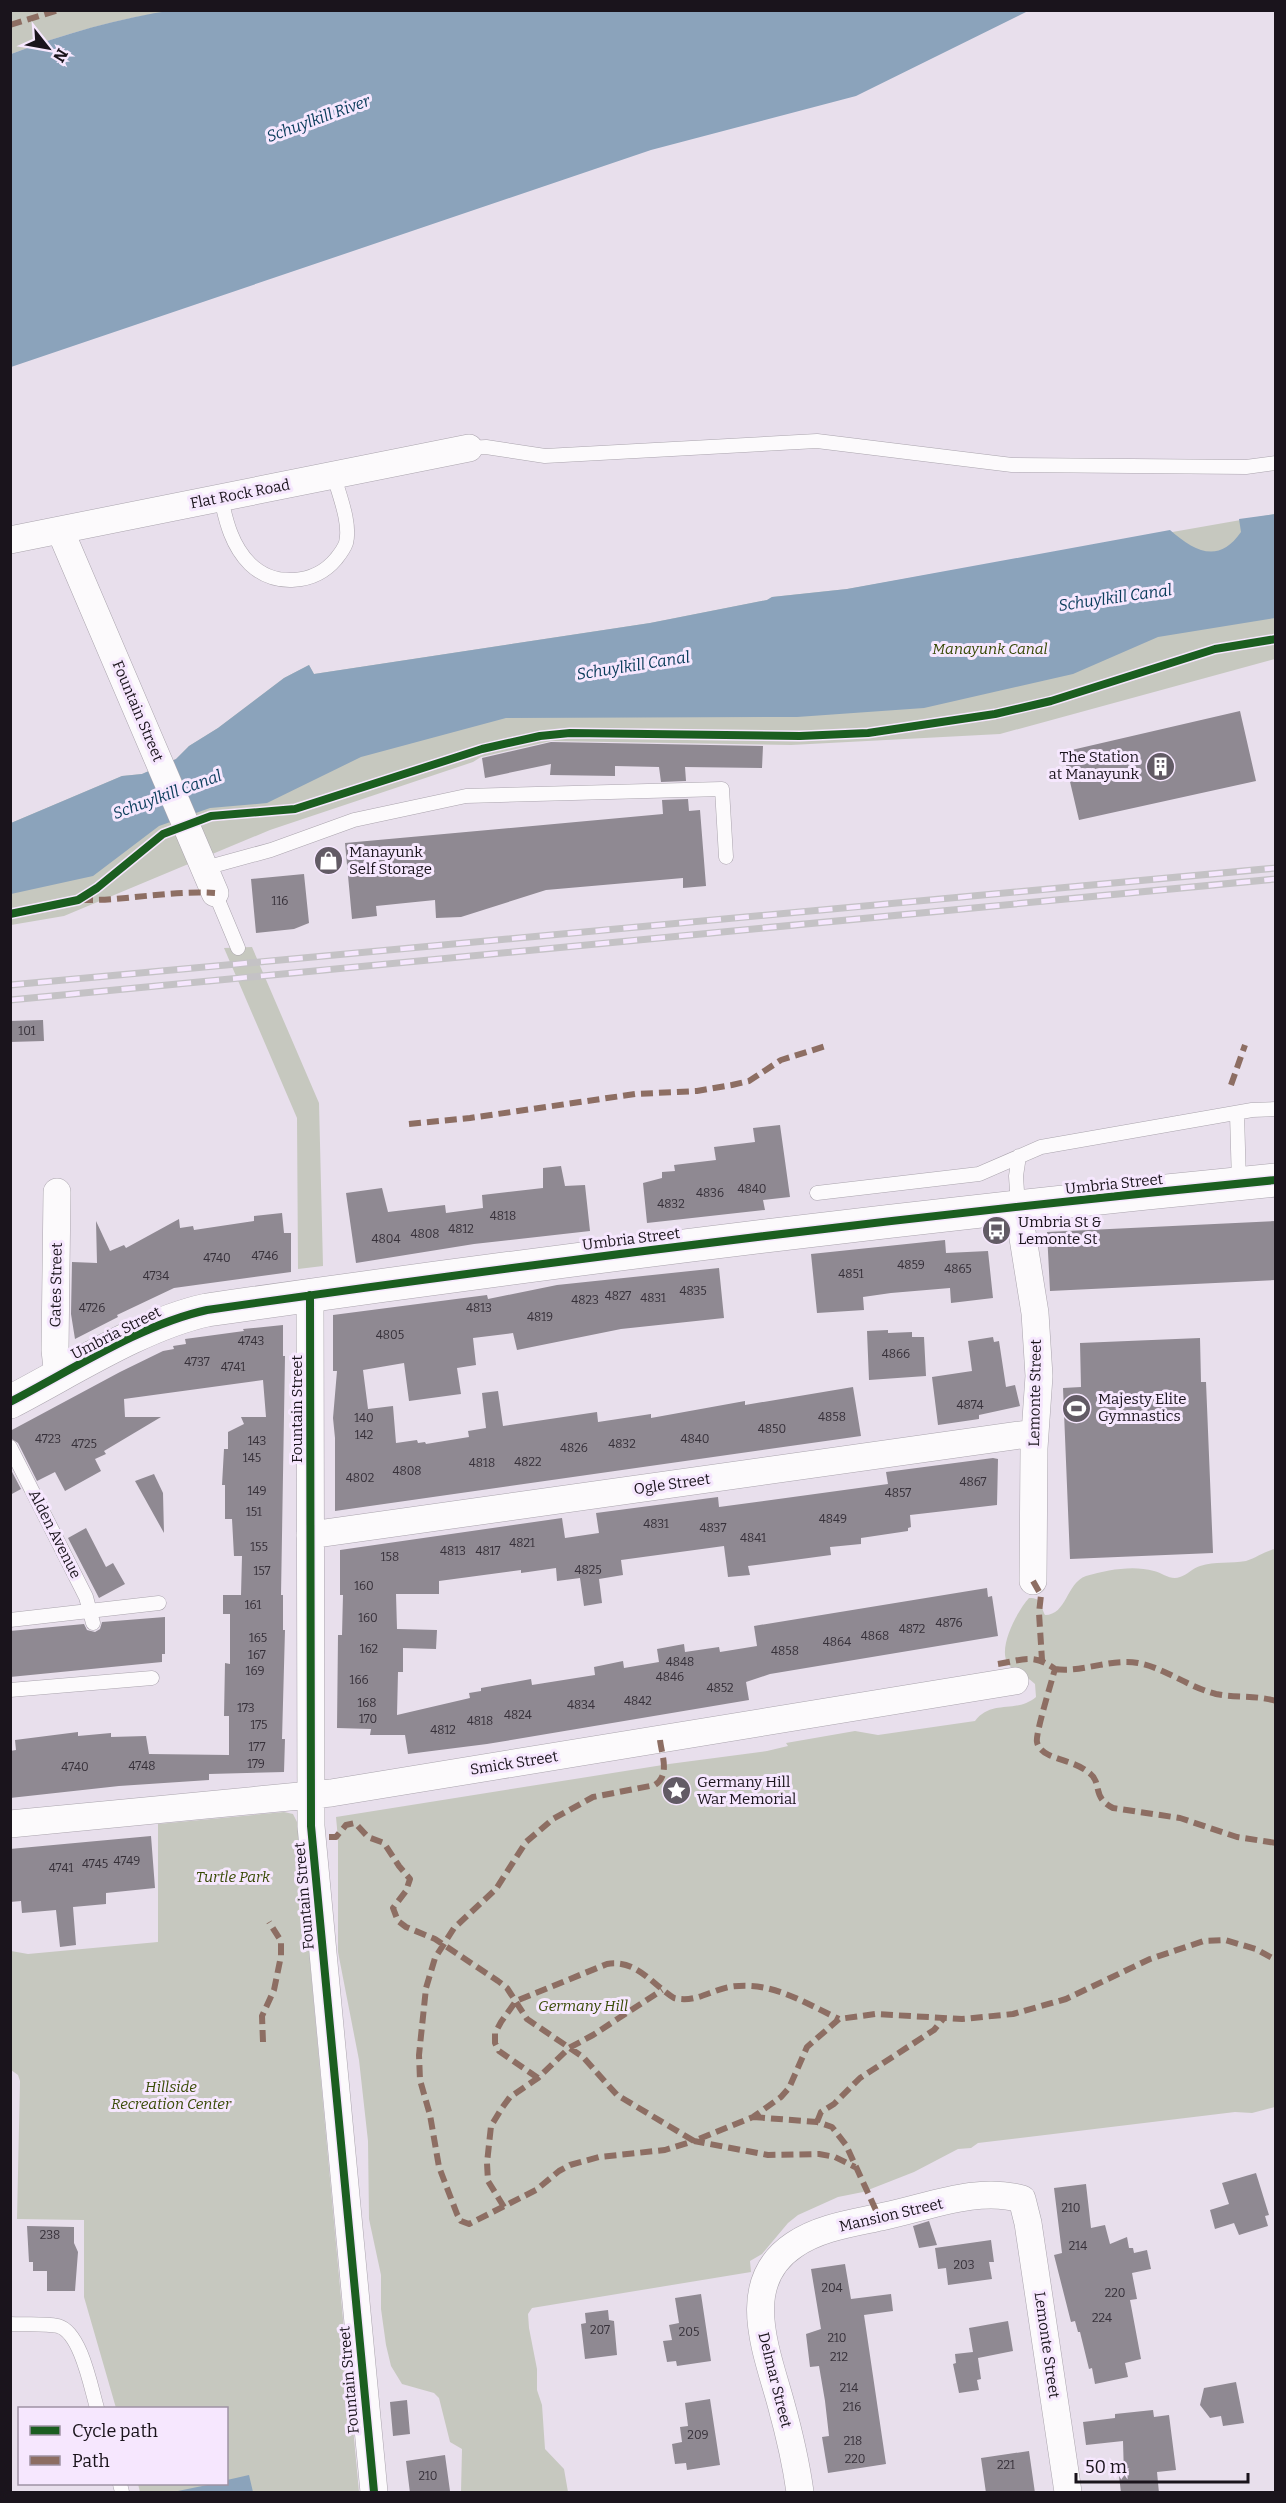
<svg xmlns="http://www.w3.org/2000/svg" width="1286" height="2503" font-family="Bitter,serif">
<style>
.green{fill:#c6c8bf}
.water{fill:#8ba3bb}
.building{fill:#8f8992}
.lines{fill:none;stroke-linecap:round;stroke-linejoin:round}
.lane-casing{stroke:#aaa4ad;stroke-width:15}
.street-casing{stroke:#aaa4ad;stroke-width:28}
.secondary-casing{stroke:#aaa4ad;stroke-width:34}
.lane{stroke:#fcfafc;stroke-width:14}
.street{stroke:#fcfafc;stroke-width:27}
.secondary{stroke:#fcfafc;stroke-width:33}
.rail-casing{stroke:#c4c2c5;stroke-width:7}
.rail{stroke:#f6e7fe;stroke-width:4.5;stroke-dasharray:14;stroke-linecap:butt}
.quiet{stroke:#8d6e63;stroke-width:6;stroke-dasharray:12 6;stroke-linecap:butt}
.cycleway-casing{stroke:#f6e7fe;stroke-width:11}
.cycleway{stroke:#1b5e20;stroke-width:8}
.labels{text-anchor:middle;stroke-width:6;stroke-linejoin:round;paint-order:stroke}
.number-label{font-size:12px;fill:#37313a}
.street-label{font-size:15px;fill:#1a141c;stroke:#f6e7fe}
.park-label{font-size:15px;font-style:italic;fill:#384a05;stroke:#f6e7fe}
.poi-label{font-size:15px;fill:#1a141c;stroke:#f6e7fe;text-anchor:start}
.water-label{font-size:16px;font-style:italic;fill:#093c5a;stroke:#f6e7fe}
</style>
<rect width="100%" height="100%" fill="#e8dfec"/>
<!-- green -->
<path class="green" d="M11 11H175C117 18 65 34 11 54Z
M1275 514V659L1000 734 791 745 551 741 481 757 473 762 270 830 64 916 11 925V823L122 776 142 774 176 759 189 746 218 728 284 678 309 665 314 674 650 623 767 600 772 597 847 589Z
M252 947 319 1103 323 1266 298 1269 297 1118 224 948Z
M1275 1549V2107L1252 2113 1235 2112 978 2143 971 2148 958 2149 914 2172 863 2192 838 2197 798 2215 788 2223 762 2254 750 2261 751 2272 532 2308 528 2314 529 2328 537 2369V2390L542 2405 545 2449 564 2469 568 2492H461L462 2449 450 2442 439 2398 434 2393 402 2384 391 2366 386 2345 381 2309V2275L369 2219 368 2141 359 2060 338 1952V1839L336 1817 669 1764 767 1751 788 1746 786 1743 855 1731 878 1735 975 1721C992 1699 1016 1714 1036 1697L1035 1684C1027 1676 1014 1672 1008 1664 997 1648 1018 1610 1029 1598 1043 1598 1040 1605 1045 1615 1067 1615 1066 1583 1086 1576 1108 1570 1132 1565 1154 1571 1163 1573 1171 1581 1180 1577 1187 1575 1193 1568 1200 1566 1215 1561 1231 1564 1246 1561 1256 1558 1265 1551 1275 1549Z
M284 1812 293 1814 297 1822 359 2492H140L138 2484H226V2408H116L84 2297V2220L17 2219 20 2081 18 2075 11 2070V1951L28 1954 158 1942V1824Z"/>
<!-- water -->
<path class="water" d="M175 10H1028V11L856 96 651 150 11 367V54C64 34 118 18 175 10Z
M1275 514V618L1158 637 1073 674 924 708 797 717 506 718 361 757 267 803 210 808 159 826 93 876 11 894V823L122 776 142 774 176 759 189 746 218 728 284 678 309 665 314 674 650 623 767 600 772 597 847 589 1170 530C1195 552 1219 564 1241 532L1239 519Z
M249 2475 253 2492H173L212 2484H226L227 2480Z"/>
<!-- building -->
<path class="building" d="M1240 711 1256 781 1079 820 1063 752Z
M551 742 763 746 762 768 685 767 686 781 661 782 659 767 615 766V776L550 775 551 764 485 778 482 758Z
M688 799 689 811 700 810 706 886 683 888V878L546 890 461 917 436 918 435 900 376 906 377 916 352 919 345 843 663 814 662 800Z
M304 874 309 923 294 929 256 933 251 879Z
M43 1020 44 1041 10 1042V1021Z
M780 1125 790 1197 763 1200 765 1210 647 1223 643 1183 662 1178V1172L675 1171 674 1165 716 1160 714 1147 755 1142 753 1128Z
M561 1166 565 1186 585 1185 590 1231 474 1244 356 1263 346 1193 382 1188 388 1212 445 1205 446 1213 483 1208 482 1195 543 1188V1168Z
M282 1213 284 1233H291V1272L174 1288 117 1315 118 1317 75 1339 71 1314 72 1262 97 1263 96 1221 110 1251 124 1245 126 1248 179 1219 180 1228 193 1226 194 1230 254 1221V1216Z
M1275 1221V1280L1050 1291 1047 1232Z
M945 1240 946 1253 988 1251 993 1298 951 1303 950 1288 891 1293 863 1297 864 1310 817 1313 811 1254Z
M719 1268 724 1318 621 1329 517 1350 513 1333 473 1338 476 1365 457 1368 461 1394 409 1401 404 1363 363 1370 368 1409 393 1406 396 1443 417 1440 418 1443 425 1442 426 1444 469 1437 468 1431 486 1428 482 1393 498 1391 503 1426 597 1412 598 1422 651 1414V1418L745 1401V1405L853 1387 861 1436 335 1511V1438L333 1418 337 1371H333V1315L487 1295 488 1299 557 1285Z
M283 1325V1356H285L281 1595H283V1630H285L282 1739H285L284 1772 209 1774V1780L119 1786 10 1798V1751L16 1750 15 1740 78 1732V1736L111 1733V1737L146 1736 149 1754 229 1755V1716H224L225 1663 230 1664V1614H223V1595H241L242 1556H234L232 1519H225V1485H222L224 1449H228V1432L244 1424 241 1417H266L263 1380 124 1399 125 1417H161L104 1451 106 1454 95 1459 101 1471 65 1491 55 1472 37 1481 18 1443 10 1438V1431L120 1372 163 1351 174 1349 173 1346 186 1344 185 1339 244 1331 243 1329Z
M888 1330V1333L912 1332V1337H924L926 1376 869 1380 867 1331Z
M993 1337 994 1342 999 1341 1006 1387 1015 1385 1020 1406 979 1415V1419L938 1425 932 1377 972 1371 968 1341Z
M1200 1338 1201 1382H1206L1213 1553 1070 1559 1063 1388 1081 1387 1080 1343Z
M993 1458 998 1459 997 1505 910 1515 911 1527 908 1528V1531L861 1538V1544L830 1547 831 1555 748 1566 750 1575 728 1577 724 1546 621 1560 623 1575 599 1579 602 1603 584 1606 580 1578 557 1581 556 1568 521 1573V1570L439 1581V1594H396L397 1629 437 1630 436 1649 403 1648V1672H398L397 1715 470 1698 469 1693 481 1691V1688L531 1679 532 1685 595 1675 594 1667 623 1661 624 1668 659 1662 657 1649 684 1644 685 1652 719 1647 720 1652 757 1646 754 1626 987 1588 988 1597 992 1596 998 1636 770 1674 746 1682 749 1700 487 1744 408 1754 405 1735H370L371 1729 337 1728 338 1635H342L343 1595H340V1550L562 1518 565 1538 599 1533 596 1513 718 1497 719 1507 888 1484 886 1472Z
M10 1468 21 1489 10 1495Z
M154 1474 163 1493 164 1533 135 1481Z
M86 1528 106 1567 113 1563 125 1584 99 1598 68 1538Z
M165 1617V1654H162V1662L10 1677V1631L84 1624 87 1630 95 1632 100 1629 102 1622Z
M151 1836 155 1888 106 1893V1904L73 1907 76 1945 60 1947 56 1910 22 1913 21 1901 10 1902V1849Z
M1256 2173 1269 2215 1265 2216 1268 2226 1239 2235 1234 2223 1215 2229 1210 2210 1229 2204 1222 2183Z
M1086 2184 1091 2228 1105 2225 1110 2244 1127 2237 1129 2248H1133L1134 2253 1147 2250 1151 2269 1132 2273 1137 2299 1130 2300 1141 2359 1125 2363 1128 2377 1095 2384 1092 2368 1089 2369 1080 2332H1078L1075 2321 1071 2322 1054 2255 1062 2253 1054 2188Z
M929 2221 937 2245 919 2248 913 2226Z
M27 2226 74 2227V2243L78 2252 75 2291H47V2271H33V2262H29Z
M991 2240 994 2262H989L992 2279 948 2285 946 2268 938 2269 935 2248Z
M845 2264 851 2299 891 2294 893 2311 864 2315 886 2464 828 2473 822 2437 829 2436 825 2401 819 2366 810 2367 806 2334 821 2329 811 2269Z
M701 2294 711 2361 677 2366 676 2361 667 2362 663 2341 672 2340 669 2325 679 2323 675 2298Z
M608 2310 609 2320 614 2321 617 2355 585 2359 581 2324 586 2323 585 2313Z
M1008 2321 1013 2351 978 2358 981 2379 977 2380 979 2390 959 2393 953 2364 956 2363 955 2354 973 2352 969 2328Z
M1236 2382 1244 2423 1223 2426 1221 2416 1210 2418 1200 2405 1204 2388Z
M710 2399 720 2465 687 2470 686 2463 675 2464 672 2444 682 2442 680 2427 688 2426 685 2403Z
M407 2400 410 2434 393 2436 390 2402Z
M1153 2410 1154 2417 1169 2415 1176 2470 1157 2472 1159 2493H1121L1119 2476H1124L1123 2441 1086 2445 1083 2422 1115 2418V2414Z
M1029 2451 1035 2493H986L981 2458Z
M445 2455 450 2491 410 2493 406 2461Z"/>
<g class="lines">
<defs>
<path id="lane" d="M469 448 486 447 545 456 817 441 1012 465 1246 467 1276 463
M221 498C226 522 232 546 250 564 275 588 315 584 336 559 340 554 344 549 346 543 351 523 339 495 334 476
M205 868 271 850 354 820 466 796 722 789 726 857
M215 893 238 948
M1237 1114 1239 1183
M817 1193 979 1174 1041 1147 1252 1110 1276 1109
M1018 1207 1016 1176 1019 1156
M10 1447 86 1597 93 1623
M10 1620 159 1603
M10 1690 152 1678
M10 2324C25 2325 43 2323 58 2326 81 2332 91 2388 97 2408
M120 2484 122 2492"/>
<path id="street" d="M60 530 215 893
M10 540 469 448
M57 1192 55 1350 58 1377
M1018 1207 1035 1313 1039 1376 1034 1448 1033 1581
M310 1295 311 1826 374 2492
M310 1535 1034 1433
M10 1824 331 1793 1015 1681
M800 2492C796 2463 789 2433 781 2404 767 2352 737 2283 794 2245 820 2227 854 2223 885 2216 929 2207 977 2186 1022 2199L1028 2223 1068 2492"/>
<path id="secondary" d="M10 1402C70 1371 142 1324 207 1310 562 1259 918 1215 1276 1180"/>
</defs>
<!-- lane casing -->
<use href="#lane" class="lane-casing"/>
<!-- street casing -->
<use href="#street" class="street-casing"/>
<!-- secondary casing -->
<use href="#secondary" class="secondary-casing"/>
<!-- lane -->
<use href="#lane" class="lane"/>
<!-- street -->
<use href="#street" class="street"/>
<!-- secondary -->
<use href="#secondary" class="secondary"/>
<defs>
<path id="rail" d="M10 985 1276 868
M10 1000 1276 879"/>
</defs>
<!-- rail casing -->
<use href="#rail" class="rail-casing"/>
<!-- rail -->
<use href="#rail" class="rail"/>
<!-- quiet -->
<path class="quiet" d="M10 25 59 10
M81 900C126 901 170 890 215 893
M1231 1085 1245 1045
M409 1124 470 1118 635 1094 697 1091 732 1085 749 1081 781 1060 829 1045
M1033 1581 1041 1595 1039 1613 1042 1660
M998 1664C1023 1660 1033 1653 1055 1669 1052 1680 1035 1735 1037 1742 1038 1748 1044 1753 1049 1755 1062 1761 1077 1763 1088 1772 1104 1783 1090 1796 1113 1808L1180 1818 1237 1837 1276 1843
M1055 1669C1082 1673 1110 1658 1138 1663 1165 1668 1188 1687 1216 1694 1235 1698 1256 1695 1276 1701
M660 1740C662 1756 670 1775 655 1785L593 1797 553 1819 526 1842 496 1889 454 1928 435 1958 426 1988 419 2055 420 2080 430 2115 439 2167 457 2214 461 2221 469 2224 536 2190 559 2171 570 2165 599 2157 665 2150 694 2141 768 2155 819 2154 835 2157 855 2167
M329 1837H336L346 1825 355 1823 368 1837 384 1843 399 1866 410 1879 406 1891 393 1908 398 1921 406 1927 435 1939 498 1981 507 1988 527 2019 583 2057 617 2095 694 2141 753 2117 781 2097 789 2088 807 2047 839 2019 875 2014 962 2019 1013 2014 1066 1999 1150 1959 1204 1941 1225 1940 1256 1949 1276 1960
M263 2042 262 2016 274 1990 281 1956V1941L269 1922
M538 2078 499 2051 495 2043V2033L501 2022 516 2001 607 1964C636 1959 652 1984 674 1998 695 2003 709 1991 729 1987 770 1980 803 2002 839 2019
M753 2117 817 2122 832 2127 846 2145 879 2217
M817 2122 821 2112 834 2104 860 2078 934 2030 943 2019
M504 2207 488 2181 487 2163 491 2126 502 2108 510 2097 538 2078 569 2048 593 2035 662 1990"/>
<defs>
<path id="cycleway" d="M10 914 78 900 97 888 163 834 211 816 295 809 482 749 540 736 570 733 800 736 868 733 995 714 1051 701 1215 649 1276 639
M310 1295 311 1826 374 2492
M10 1402C70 1371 142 1324 207 1310 562 1259 918 1215 1276 1180"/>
</defs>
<!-- cycleway casing -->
<use href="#cycleway" class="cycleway-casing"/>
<!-- cycleway -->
<use href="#cycleway" class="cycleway"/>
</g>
<!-- icons -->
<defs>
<symbol id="building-disc" viewBox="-11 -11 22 22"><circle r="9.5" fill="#625b65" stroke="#f6e7fe"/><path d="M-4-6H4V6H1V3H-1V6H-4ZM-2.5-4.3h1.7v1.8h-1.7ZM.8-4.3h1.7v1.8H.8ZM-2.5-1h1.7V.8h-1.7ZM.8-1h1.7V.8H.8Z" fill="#fff"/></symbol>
<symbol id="shop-disc" viewBox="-11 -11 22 22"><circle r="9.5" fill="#625b65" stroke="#f6e7fe"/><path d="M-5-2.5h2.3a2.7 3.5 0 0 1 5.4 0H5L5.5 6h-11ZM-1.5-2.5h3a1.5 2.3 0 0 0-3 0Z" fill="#fff"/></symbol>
<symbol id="bus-disc" viewBox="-11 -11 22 22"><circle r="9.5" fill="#625b65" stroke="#f6e7fe"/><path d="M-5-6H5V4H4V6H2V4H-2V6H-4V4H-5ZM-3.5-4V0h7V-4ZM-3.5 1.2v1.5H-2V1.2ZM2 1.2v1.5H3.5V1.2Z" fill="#fff"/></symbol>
<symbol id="stadium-disc" viewBox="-11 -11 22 22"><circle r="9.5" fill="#625b65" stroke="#f6e7fe"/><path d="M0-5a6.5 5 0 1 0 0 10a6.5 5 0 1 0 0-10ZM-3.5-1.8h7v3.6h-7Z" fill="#fff"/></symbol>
<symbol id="sight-disc" viewBox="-11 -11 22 22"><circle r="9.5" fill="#625b65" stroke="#f6e7fe"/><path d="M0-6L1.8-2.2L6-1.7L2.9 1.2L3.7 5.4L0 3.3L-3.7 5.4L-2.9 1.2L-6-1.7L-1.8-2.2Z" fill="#fff"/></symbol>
</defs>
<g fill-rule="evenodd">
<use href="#building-disc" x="1144" y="750" width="33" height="33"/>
<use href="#shop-disc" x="312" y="844" width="33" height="33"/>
<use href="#bus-disc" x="980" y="1214" width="33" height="33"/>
<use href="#stadium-disc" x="1060" y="1392" width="33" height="33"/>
<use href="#sight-disc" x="660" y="1774" width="33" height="33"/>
</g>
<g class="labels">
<!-- number labels -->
<g class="number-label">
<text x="280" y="905">116</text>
<text x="27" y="1035">101</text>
<text x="752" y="1193">4840</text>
<text x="710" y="1197">4836</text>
<text x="671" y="1208">4832</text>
<text x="503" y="1220">4818</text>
<text x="461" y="1233">4812</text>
<text x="425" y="1238">4808</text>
<text x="386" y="1243">4804</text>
<text x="265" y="1260">4746</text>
<text x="217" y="1262">4740</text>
<text x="911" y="1269">4859</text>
<text x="958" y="1273">4865</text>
<text x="851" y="1278">4851</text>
<text x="156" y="1280">4734</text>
<text x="693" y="1295">4835</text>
<text x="618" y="1300">4827</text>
<text x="653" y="1302">4831</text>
<text x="585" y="1304">4823</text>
<text x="92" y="1312">4726</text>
<text x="479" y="1312">4813</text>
<text x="540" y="1321">4819</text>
<text x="390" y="1339">4805</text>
<text x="251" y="1345">4743</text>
<text x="896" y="1358">4866</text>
<text x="197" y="1366">4737</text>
<text x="233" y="1371">4741</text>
<text x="970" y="1409">4874</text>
<text x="832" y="1421">4858</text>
<text x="364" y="1422">140</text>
<text x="772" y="1433">4850</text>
<text x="364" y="1439">142</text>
<text x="48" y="1443">4723</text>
<text x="695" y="1443">4840</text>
<text x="257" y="1445">143</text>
<text x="84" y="1448">4725</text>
<text x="622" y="1448">4832</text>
<text x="574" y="1452">4826</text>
<text x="252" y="1462">145</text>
<text x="528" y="1466">4822</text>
<text x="482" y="1467">4818</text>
<text x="407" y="1475">4808</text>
<text x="360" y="1482">4802</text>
<text x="973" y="1486">4867</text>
<text x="257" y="1495">149</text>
<text x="898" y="1497">4857</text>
<text x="254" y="1516">151</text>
<text x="833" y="1523">4849</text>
<text x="656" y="1528">4831</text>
<text x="713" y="1532">4837</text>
<text x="753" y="1542">4841</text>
<text x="522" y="1547">4821</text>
<text x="259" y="1551">155</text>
<text x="453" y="1555">4813</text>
<text x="488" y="1555">4817</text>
<text x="390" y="1561">158</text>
<text x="588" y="1574">4825</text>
<text x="262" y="1575">157</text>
<text x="364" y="1590">160</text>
<text x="253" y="1609">161</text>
<text x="368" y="1622">160</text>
<text x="949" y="1627">4876</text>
<text x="912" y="1633">4872</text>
<text x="875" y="1640">4868</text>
<text x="258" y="1642">165</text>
<text x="837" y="1646">4864</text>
<text x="369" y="1653">162</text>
<text x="785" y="1655">4858</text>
<text x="257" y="1659">167</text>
<text x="680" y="1666">4848</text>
<text x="255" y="1675">169</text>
<text x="670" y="1681">4846</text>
<text x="359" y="1684">166</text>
<text x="720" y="1692">4852</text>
<text x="638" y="1705">4842</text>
<text x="367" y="1707">168</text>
<text x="581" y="1709">4834</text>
<text x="246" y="1712">173</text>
<text x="518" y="1719">4824</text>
<text x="368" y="1723">170</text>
<text x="480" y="1725">4818</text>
<text x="259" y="1729">175</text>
<text x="443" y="1734">4812</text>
<text x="257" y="1751">177</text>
<text x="256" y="1768">179</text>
<text x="142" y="1770">4748</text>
<text x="75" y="1771">4740</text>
<text x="127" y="1865">4749</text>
<text x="95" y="1868">4745</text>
<text x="61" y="1872">4741</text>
<text x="1071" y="2212">210</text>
<text x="50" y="2239">238</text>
<text x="1078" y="2250">214</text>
<text x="964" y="2269">203</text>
<text x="832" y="2292">204</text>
<text x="1115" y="2297">220</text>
<text x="1102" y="2322">224</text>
<text x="600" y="2334">207</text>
<text x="689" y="2336">205</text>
<text x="837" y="2342">210</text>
<text x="839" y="2361">212</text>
<text x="849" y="2392">214</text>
<text x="852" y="2411">216</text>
<text x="698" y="2439">209</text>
<text x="853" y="2445">218</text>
<text x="855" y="2463">220</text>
<text x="1006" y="2469">221</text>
<text x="428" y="2480">210</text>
</g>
<!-- street labels -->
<g class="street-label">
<text transform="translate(240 494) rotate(-11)" y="5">Flat Rock Road</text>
<text transform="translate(138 711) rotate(67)" y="5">Fountain Street</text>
<text transform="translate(1114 1184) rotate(-6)" y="5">Umbria Street</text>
<text transform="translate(631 1239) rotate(-7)" y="5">Umbria Street</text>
<text transform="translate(56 1285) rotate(-89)" y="5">Gates Street</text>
<text transform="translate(116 1333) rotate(-27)" y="5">Umbria Street</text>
<text transform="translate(1035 1393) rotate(-89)" y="5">Lemonte Street</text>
<text transform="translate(297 1409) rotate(-90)" y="5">Fountain Street</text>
<text transform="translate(672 1484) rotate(-8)" y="5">Ogle Street</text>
<text transform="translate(55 1534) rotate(63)" y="5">Alden Avenue</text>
<text transform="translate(514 1763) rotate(-9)" y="5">Smick Street</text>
<text transform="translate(304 1896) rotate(-95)" y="5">Fountain Street</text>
<text transform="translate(891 2215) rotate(-13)" y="5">Mansion Street</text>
<text transform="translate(1047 2345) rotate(82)" y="5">Lemonte Street</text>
<text transform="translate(349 2380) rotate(-95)" y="5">Fountain Street</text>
<text transform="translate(775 2380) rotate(76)" y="5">Delmar Street</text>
</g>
<!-- park labels -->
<g class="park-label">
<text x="990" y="654">Manayunk Canal</text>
<text x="233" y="1882">Turtle Park</text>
<text x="583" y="2011">Germany Hill</text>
<text x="171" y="2092">Hillside<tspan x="171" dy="17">Recreation Center</tspan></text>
</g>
<!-- poi labels -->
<g class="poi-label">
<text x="1139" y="762" text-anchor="end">The Station<tspan x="1139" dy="17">at Manayunk</tspan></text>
<text x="349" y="857">Manayunk<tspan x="349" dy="17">Self Storage</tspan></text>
<text x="1018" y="1227">Umbria St &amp;<tspan x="1018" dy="17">Lemonte St</tspan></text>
<text x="1098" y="1404">Majesty Elite<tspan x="1098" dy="17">Gymnastics</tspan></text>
<text x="697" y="1787">Germany Hill<tspan x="697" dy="17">War Memorial</tspan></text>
</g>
<!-- water labels -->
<g class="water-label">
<text transform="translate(318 118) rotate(-20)" y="6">Schuylkill River</text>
<text transform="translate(1115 597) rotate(-8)" y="6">Schuylkill Canal</text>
<text transform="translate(633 665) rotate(-9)" y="6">Schuylkill Canal</text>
<text transform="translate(167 794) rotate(-20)" y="6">Schuylkill Canal</text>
</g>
</g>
<!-- border -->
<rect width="1286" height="2503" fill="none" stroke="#1a141c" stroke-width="24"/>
<!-- legend -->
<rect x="18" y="2407" width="210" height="78" fill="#f6e7fe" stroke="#9e93a4" stroke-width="1.5"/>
<rect x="30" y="2426" width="30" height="9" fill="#1b5e20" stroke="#9e93a4" stroke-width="1.5"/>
<text x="72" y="2437" font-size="18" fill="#1a141c">Cycle path</text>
<rect x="30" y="2456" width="30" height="9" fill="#8d6e63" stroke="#9e93a4" stroke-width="1.5"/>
<text x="72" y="2467" font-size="18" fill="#1a141c">Path</text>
<!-- north arrow -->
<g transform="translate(48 48) rotate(121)" stroke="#f6e7fe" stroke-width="4.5" paint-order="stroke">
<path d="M0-4.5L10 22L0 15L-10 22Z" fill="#1a141c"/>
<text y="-9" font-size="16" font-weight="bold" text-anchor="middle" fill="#1a141c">N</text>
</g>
<!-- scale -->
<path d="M1076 2473v9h172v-9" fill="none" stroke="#1a141c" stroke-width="3"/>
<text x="1085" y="2473" font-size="18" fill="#1a141c" stroke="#f6e7fe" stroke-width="4.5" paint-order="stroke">50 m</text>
</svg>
